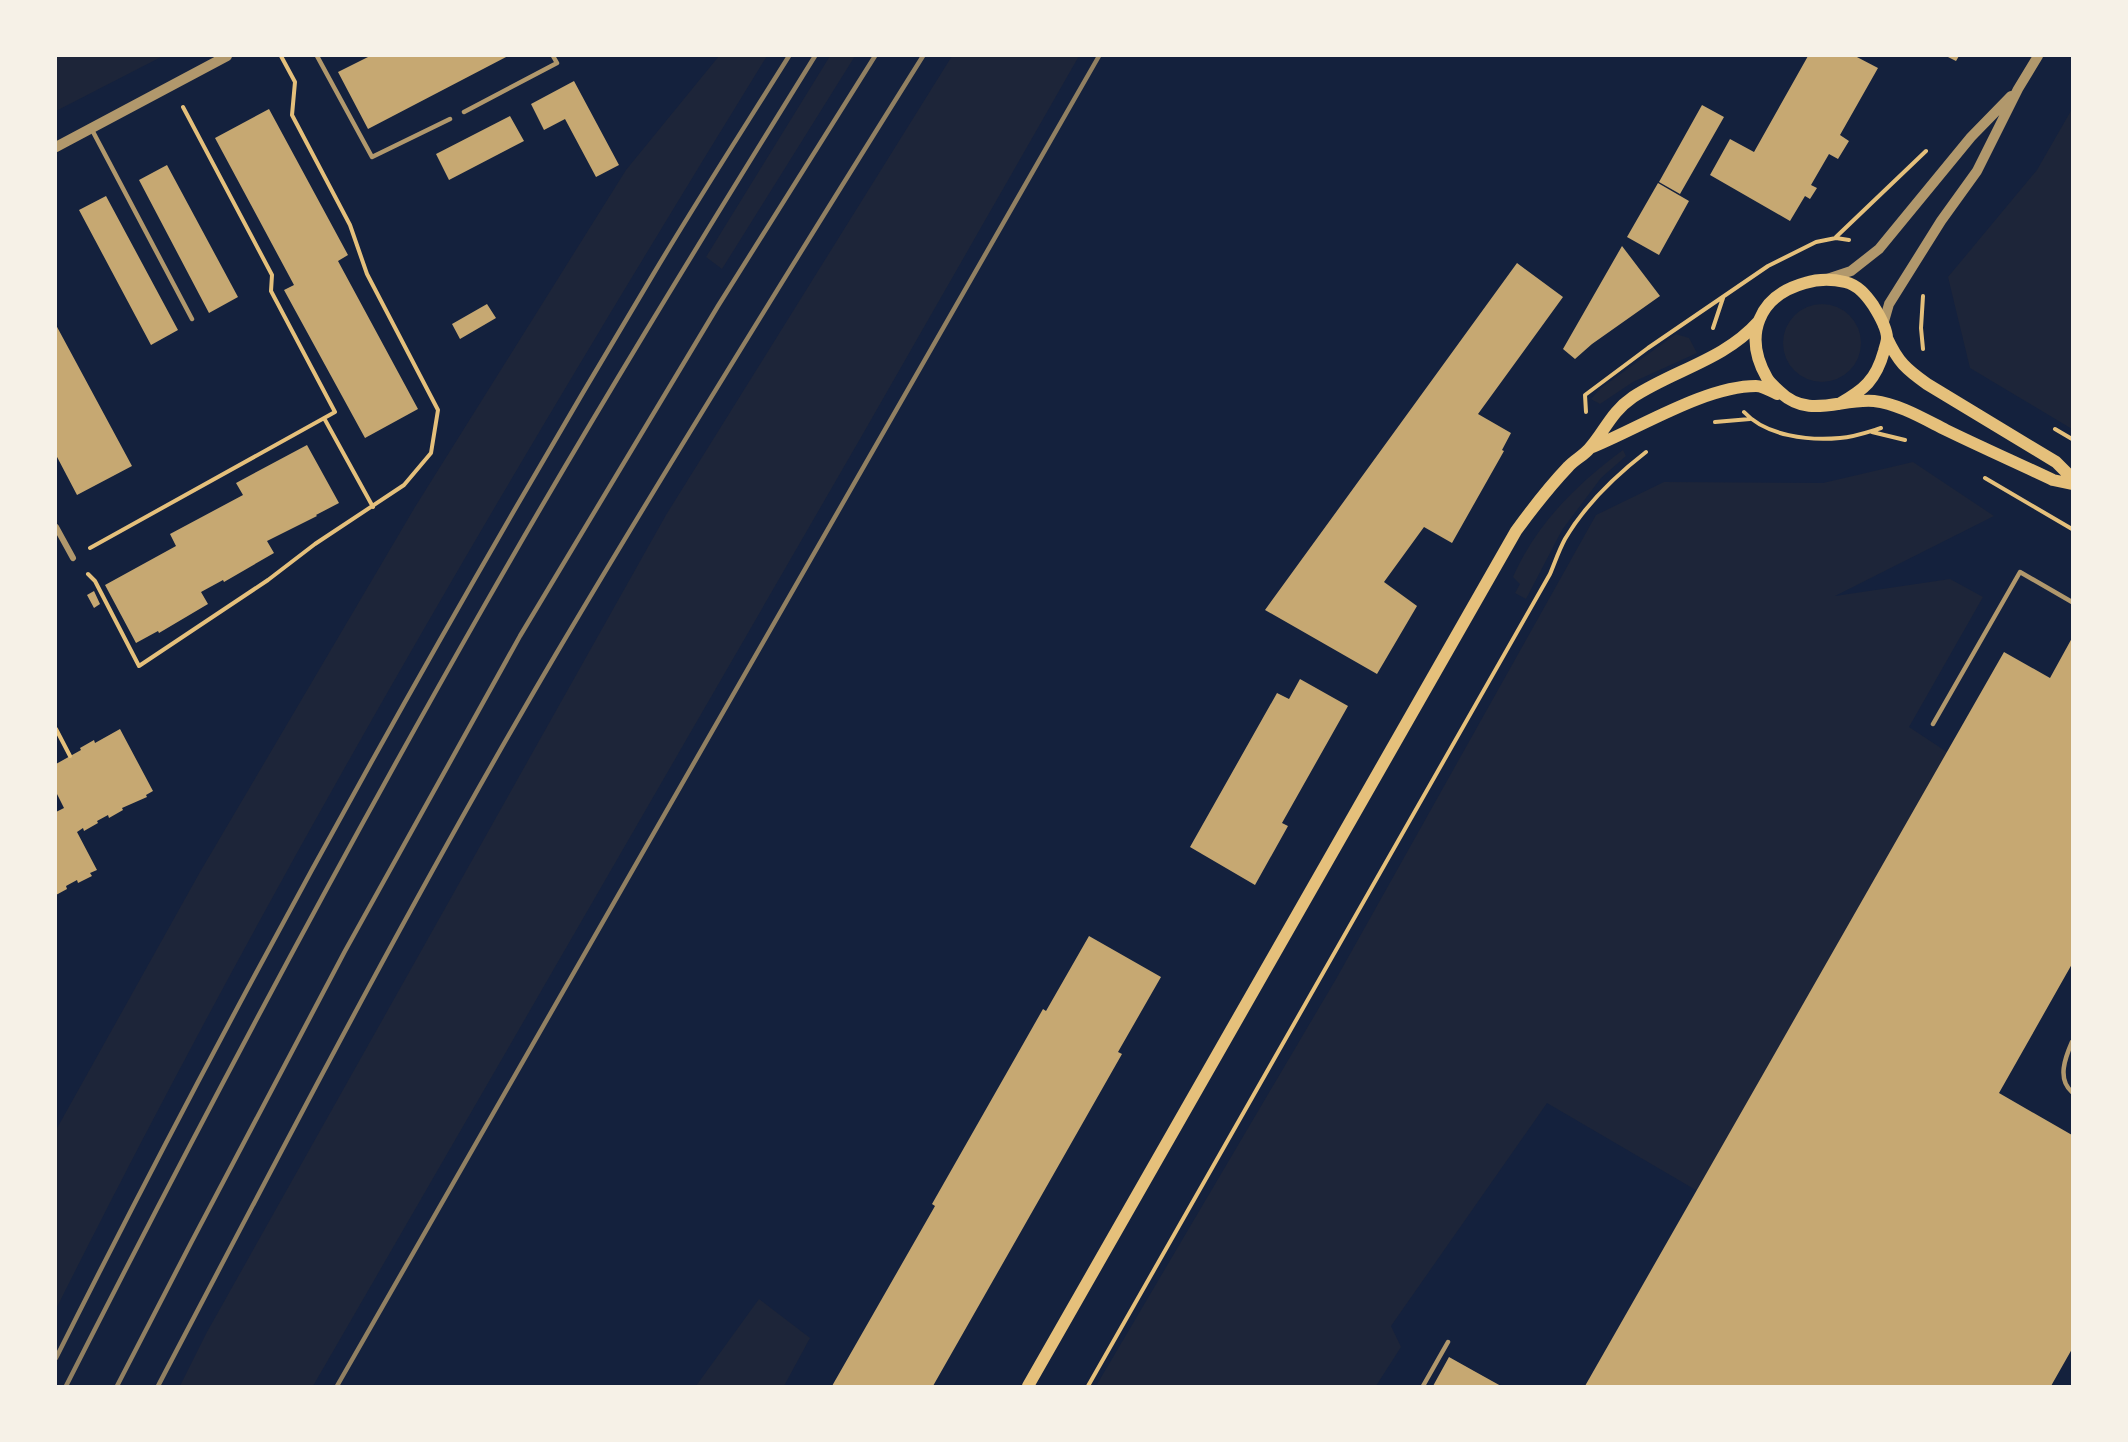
<svg xmlns="http://www.w3.org/2000/svg" width="2128" height="1442" font-family="'Titillium Web',sans-serif">
<style>
.green{fill:#1d2539}
.building{fill:#c6a872}
.lines{fill:none;stroke-linecap:round;stroke-linejoin:round}
.path{stroke:#e5c07b;stroke-width:4}
.service{stroke:#b1986c;stroke-width:4.5}
.minor{stroke:#b1986c;stroke-width:6}
.tertiary{stroke:#b1986c;stroke-width:10}
.secondary{stroke:#e5c07b;stroke-width:12}
.rail{stroke:#918062;stroke-width:4.5}
</style>
<rect width="100%" height="100%" fill="#14213d"/>
<!-- green -->
<path class="green" d="M56 56H163L56 111Z
M719 56H767C515 465 271 879 56 1309V1130L200 872 415 507 626 170Z
M830 56H855L722 269 706 257Z
M952 56H1079L864 432 313 1386H180L207 1332 666 515Z
M2072 109V429L1970 368 1948 277 2037 170Z
M1783 343a39 39 0 1 1 78 0a39 39 0 1 1-78 0Z
M1676 334 1689 338 1697 353 1633 382 1600 404 1591 399 1601 388Z
M1623 450 1626 456 1601 478 1562 530 1526 599 1515 593 1520 584 1513 577C1536 524 1577 484 1623 450Z
M1913 462 1994 516 1835 596 1950 579 1983 597 1909 727 1956 758 1706 1196 1547 1103 1391 1326 1401 1347 1376 1386H1096L1336 979 1596 515 1664 482 1823 483Z
M759 1299 810 1338 784 1386H696Z"/>
<!-- building -->
<path class="building" d="M370 56H508L368 129 338 72Z
M1808 56H1855L1878 68 1840 135 1849 141 1838 159 1829 154 1811 185 1817 188 1810 199 1805 196 1790 221 1710 175 1730 139 1754 152Z
M1946 56H1959L1956 61Z
M574 81 619 165 596 177 565 119 544 130 531 104Z
M1702 105 1724 117 1680 194 1659 182Z
M269 109 348 255 338 261 418 409 365 438 284 290 294 285 215 138Z
M510 116 524 141 449 180 436 154Z
M167 165 238 297 209 313 139 180Z
M1658 183 1689 201 1659 255 1627 237Z
M106 196 178 330 151 345 79 210Z
M1622 246 1660 296 1592 344 1575 359 1563 349Z
M1517 263 1563 297 1478 414 1511 433 1502 450 1504 451 1452 543 1424 527 1384 582 1417 606 1377 674 1265 610Z
M487 304 496 318 460 339 452 324Z
M56 325 132 466 77 495 56 455Z
M307 445 339 503 316 515 317 516 267 541 274 553 224 582 223 580 201 592 208 604 159 633 158 631 136 643 105 585 176 546 170 534 243 495 236 483Z
M94 591 100 604 94 608 87 595Z
M2072 638V964L1999 1093 2072 1135V1349L2051 1386H1585L2004 652 2050 678Z
M1300 679 1348 706 1282 823 1288 826 1255 885 1190 847 1277 693 1289 699Z
M120 729 153 791 146 795 147 797 122 808 123 810 109 818 108 815 97 821 98 823 84 831 83 828 77 832 97 870 90 873 92 876 78 883 77 880 66 886 67 889 56 895V812L64 808 56 792V764L81 750 80 748 94 740 95 743Z
M1089 936 1161 977 1118 1052 1122 1054 933 1386H832L935 1206 932 1204 1043 1009 1046 1011Z
M1449 1357 1474 1371 1501 1386H1433Z"/>
<g class="lines">
<!-- path -->
<path class="path" d="M1836 237 1926 151
M1923 296 1921 328 1923 349
M1713 328 1723 298
M1586 412 1585 395 1648 348 1768 266 1816 242 1836 238 1849 240
M1744 412C1766 436 1809 441 1840 438 1854 437 1868 432 1881 428
M324 418 373 507
M1715 422 1750 419
M2055 429 2072 439
M1872 432 1905 440
M1985 478 2072 529
M90 548 335 412 271 291 272 275 183 107
M88 574 95 581 139 666 268 580 315 544 404 485 431 453 438 410 367 274 350 225 292 115 295 82 281 56
M56 729 70 756
M1088 1386 1550 574C1555 562 1559 550 1565 539 1585 505 1615 476 1646 452"/>
<!-- service -->
<path class="service" d="M317 56 372 157 450 119
M464 112 557 63 553 56
M91 128 192 319
M1933 724 2020 572 2072 602
M2072 1042C2065 1058 2057 1079 2072 1092
M1423 1386 1448 1342"/>
<!-- minor -->
<path class="minor" d="M56 527 73 558"/>
<!-- tertiary -->
<path class="tertiary" d="M56 147 227 56
M1827 279 1851 271 1879 249 1971 137 2011 96
M1883 325 1889 304 1941 221 1977 171 2018 89 2038 56"/>
<!-- secondary -->
<path class="secondary" d="M1887 338C1898 362 1906 369 1927 384L2056 462 2072 478
M1839 404C1864 390 1876 380 1884 351 1885 347 1887 342 1887 338 1887 327 1878 313 1873 305 1866 295 1858 285 1845 282 1832 279 1818 279 1805 283 1758 296 1743 336 1767 378 1770 383 1775 387 1779 391 1808 420 1840 398 1874 401 1899 404 1924 419 1946 430 1981 447 2017 463 2053 480L2072 484
M1590 448C1638 429 1705 386 1756 386 1763 386 1771 391 1777 394
M1028 1386 1516 531C1532 509 1549 487 1568 467 1574 460 1583 456 1589 449 1605 431 1611 412 1633 397 1674 370 1724 360 1758 322"/>
<!-- rail -->
<path class="rail" d="M56 1358C241 989 442 627 654 273 698 199 744 128 789 56
M66 1386C199 1124 337 864 483 608 589 422 702 238 815 56
M117 1386 192 1241 345 951 520 636 718 306 875 56
M158 1386C287 1140 415 893 556 654 675 453 799 254 923 56
M337 1386 1099 56"/>
</g>
<!-- border -->
<rect width="2128" height="1442" fill="none" stroke="#f6f1e7" stroke-width="114"/>
</svg>
